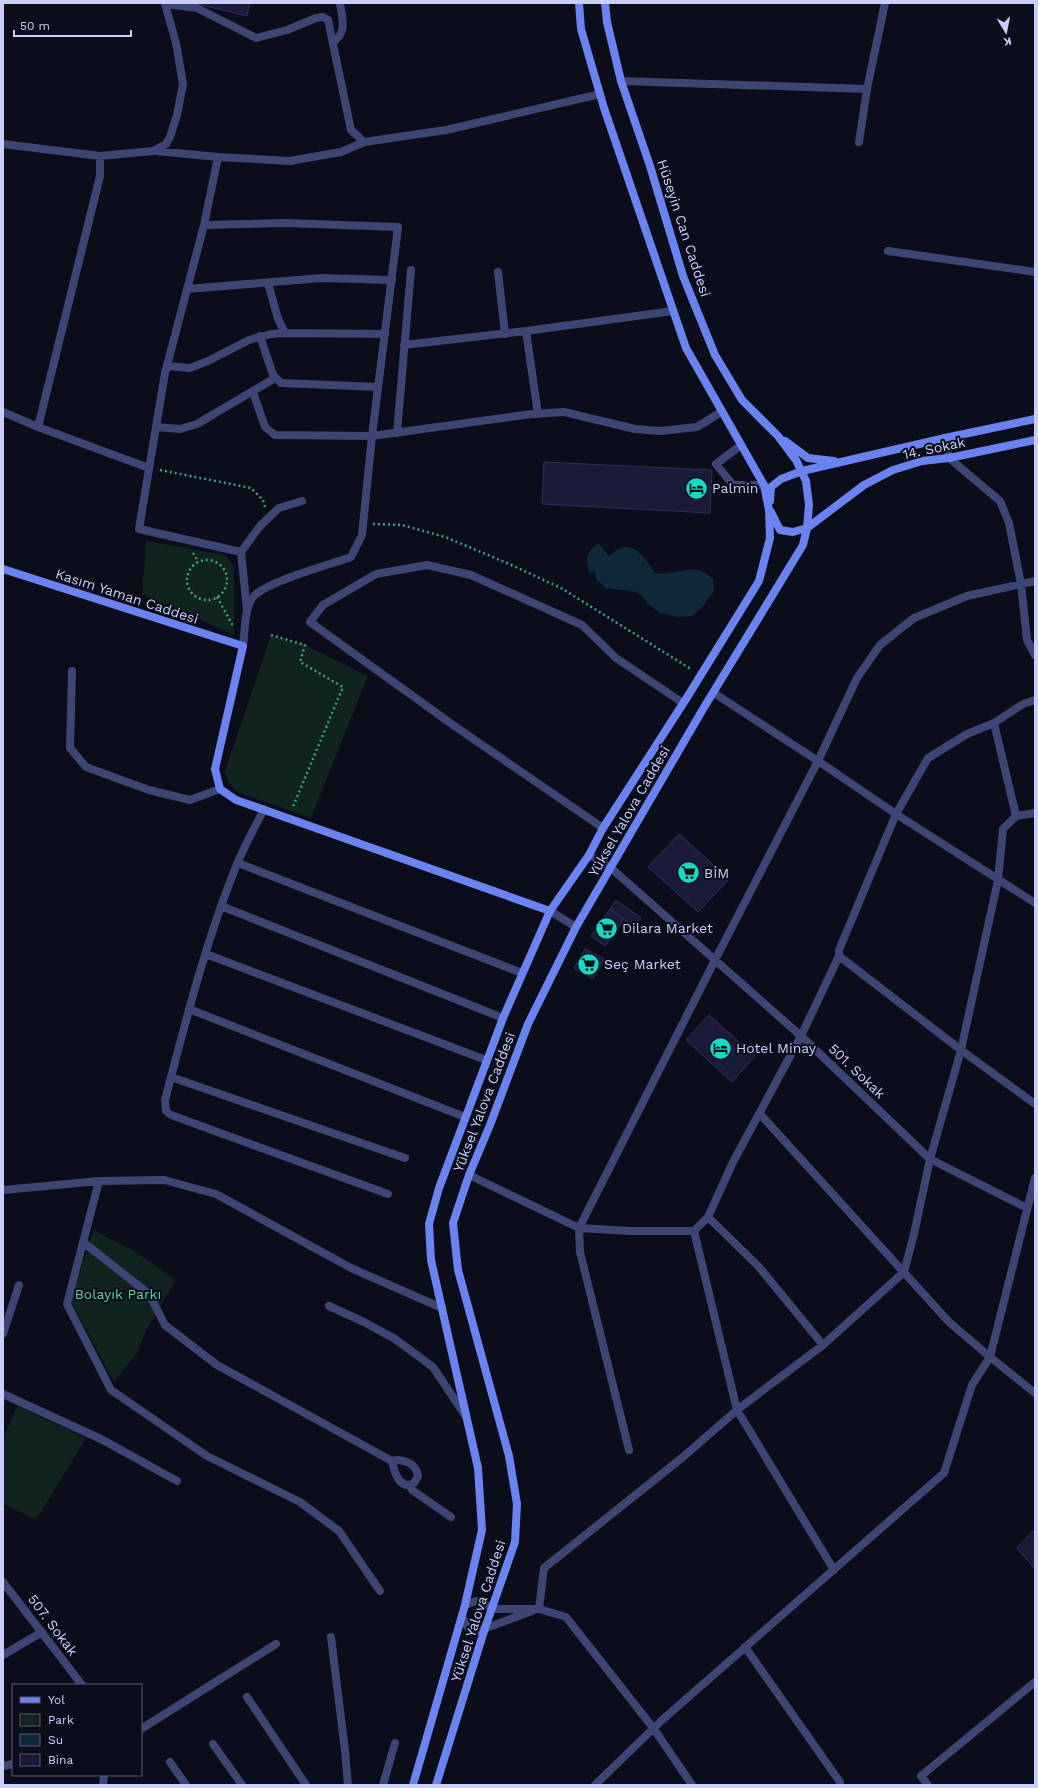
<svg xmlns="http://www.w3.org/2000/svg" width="1038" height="1788" font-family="'Work Sans',sans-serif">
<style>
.green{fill:#10231e}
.water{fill:#0f293b}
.building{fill:#1a1a39;stroke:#2e2f63}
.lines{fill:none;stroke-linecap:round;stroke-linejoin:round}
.path{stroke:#37a184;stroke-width:2.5;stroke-dasharray:2 3;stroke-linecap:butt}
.lane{stroke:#3c4574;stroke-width:8}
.street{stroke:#3c4574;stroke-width:8}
.secondary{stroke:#6a83f1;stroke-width:8}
.labels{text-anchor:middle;stroke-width:4;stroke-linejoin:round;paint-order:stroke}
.street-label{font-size:14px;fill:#cacffa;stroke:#0c0d1a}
.poi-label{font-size:14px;fill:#cacffa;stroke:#0c0d1a;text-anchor:start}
.park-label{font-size:14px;fill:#5fd19c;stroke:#0c0d1a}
</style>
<rect width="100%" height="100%" fill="#0c0d1a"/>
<!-- green -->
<path class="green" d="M146 541 226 555 234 568V635L142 594Z
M271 635 305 645 368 676 311 818 238 792C230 786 227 781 225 771Z
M93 1230 134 1251 176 1280 146 1331 137 1353 114 1382 71 1302Z
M17 1406 86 1438 36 1520 3 1503V1439Z"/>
<!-- water -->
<path class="water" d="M598 543 609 556C612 554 616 550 619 549 637 541 647 563 656 573 678 576 694 560 713 579L714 591 704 605 692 616 676 617 660 613 648 604 641 595 635 592 605 588 596 579 595 572H589C585 558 587 552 598 543Z"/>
<!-- building -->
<path class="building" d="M194 3H250L247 16Z
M544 462 712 470 710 513 542 504Z
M679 834 729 879 698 912 648 867Z
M616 900 641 918 634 927 610 909Z
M610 909 624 919 605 946 591 936Z
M585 949 604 959 593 979 574 968Z
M709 1015 755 1056 732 1082 686 1040Z
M1033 1531 1035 1534V1569L1017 1548Z"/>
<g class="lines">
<!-- path -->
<path class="path" d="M160 470 251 488 263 500 265 507
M373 524 402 525 445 537 507 563 561 588 691 669
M193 553 198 561
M187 580a20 20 0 1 1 40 0a20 20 0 1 1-40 0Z
M217 597 233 626
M271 635 305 645 300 662 343 687 292 809"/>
<!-- lane -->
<path class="lane" d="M268 283 278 319 285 333
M187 289 322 278 392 280
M260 336 273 375 281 383 378 387
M167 366 190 368 208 361 249 340 271 334 285 333 385 334
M253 392 265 427 275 435 372 436
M156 427 180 429 197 424 275 378
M741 445 716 464 733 485H764
M329 1306 364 1322 395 1339 433 1367 465 1415
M398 1460C409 1461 416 1465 418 1476L414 1483C400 1491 394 1472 392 1461Z
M410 1485 412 1490 451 1517
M331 1637 345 1751 348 1785
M247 1697 306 1785
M213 1744 242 1785
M170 1762 186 1785
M383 1785 395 1743"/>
<!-- street -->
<path class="street" d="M333 42C348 32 342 18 340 3
M621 81 867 89
M859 142 867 89 885 3
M3 144 100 156 153 151 166 144 170 137 177 115 183 84 176 43 165 4 197 8 256 38 287 30 316 18 323 17 328 20 351 130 364 142 446 130 600 94
M156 151 218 157 290 161 341 152 364 142
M218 157 204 225 165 373 139 529 241 552 247 610
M204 225 285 223 398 227 372 436 362 535 351 557C329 565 268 581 254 596 244 606 245 633 243 646
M888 251 1035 272
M498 272 505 334
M404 345 526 331
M3 412 38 427 149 468
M538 414 526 331 673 311
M38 427 100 176V156
M397 433 411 270
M372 436 532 414 564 412 635 429 660 431 697 427 721 412
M945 438 949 458 1000 501 1009 523 1021 584 1027 640 1035 655
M241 552 260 526 279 508 302 501
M72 671 70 748 86 767 149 790 190 800 220 789
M1035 700 1023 704 994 723 967 734 928 758 896 814 1035 903
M994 723 1016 816
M264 809C255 827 245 845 237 864 206 940 186 1020 165 1100L166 1111 171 1115 388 1194
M603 828 453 725 310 622 323 605 376 574 427 565 471 575 582 625 616 658 683 703
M589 855 611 868 801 1036 930 1159 1027 1208
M238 863 522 973
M221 906 503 1018
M550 911 576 927
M206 954 486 1060
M839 956 961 1050 1035 1104
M189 1009 465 1117
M171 1077 405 1158
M760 1114 949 1322 990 1357 1035 1393
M469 1175 579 1228 630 1231H694L708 1217 733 1162 801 1036 839 956V950L896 814 818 761 714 693
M99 1181 67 1304 111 1390 207 1456 300 1502 339 1531 380 1591
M3 1190 99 1181 164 1180 216 1194 351 1268 442 1308
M708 1217 759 1267 823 1345
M694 1231 737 1410 834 1570
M83 1242 149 1294 165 1325 217 1365 392 1461
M3 1334 19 1285
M3 1394 103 1440 177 1481
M629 1450 580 1252 579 1228 715 960 818 761 857 678 880 645 914 618 967 596 1035 581
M3 1582 82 1685
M465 1605 476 1601 484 1603 492 1609H539L566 1617 654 1729 692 1785
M539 1609 544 1568 683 1457 737 1410 823 1345 904 1272 914 1234 930 1159 961 1050 998 880 1003 829 1016 816 1035 813
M462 1616C466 1625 467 1631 478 1631L532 1611
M745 1647 840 1782
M3 1655 42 1632
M141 1729 276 1644
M3 1766 13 1764
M103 1785 104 1775
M595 1785 661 1721 944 1473 972 1385 990 1357 1035 1178
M928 1785 921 1776 1035 1682"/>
<!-- secondary -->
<path class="secondary" d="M785 441 808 458 834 461
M770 501 771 487 781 479 802 471 945 438 1035 419
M771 512 780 530 793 532 807 528 864 485 893 470 922 461 949 458 1035 440
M3 569 243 646 215 769 220 789 236 800 550 911
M413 1785 465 1605 482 1530 478 1468 431 1260 429 1224 439 1188 503 1018 550 911 589 855 603 828 686 699 759 581 770 538 769 510 764 485 686 348 604 108 581 29 579 3
M436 1785 485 1628 515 1542 517 1504 509 1456 458 1270 453 1223 469 1175 490 1125 528 1024 576 927 703 709 803 545 807 528 809 505 806 481 796 460 778 436 742 400 715 355 683 276 650 166 621 81 607 22 605 3"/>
</g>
<!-- icons -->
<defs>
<symbol id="hotel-disc" viewBox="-11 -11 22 22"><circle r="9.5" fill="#15dbc5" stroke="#0c0d1a"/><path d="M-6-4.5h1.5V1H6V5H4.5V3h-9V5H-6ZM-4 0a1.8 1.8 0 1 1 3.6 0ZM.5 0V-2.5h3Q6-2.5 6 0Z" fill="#111"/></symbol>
<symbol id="supermarket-disc" viewBox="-11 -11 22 22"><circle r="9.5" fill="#15dbc5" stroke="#0c0d1a"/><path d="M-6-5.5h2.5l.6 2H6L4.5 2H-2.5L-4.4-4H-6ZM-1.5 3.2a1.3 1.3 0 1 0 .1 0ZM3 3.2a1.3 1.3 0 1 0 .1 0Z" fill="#111"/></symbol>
</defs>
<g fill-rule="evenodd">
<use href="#hotel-disc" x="684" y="476" width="25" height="25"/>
<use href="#supermarket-disc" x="676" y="860" width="25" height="25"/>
<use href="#supermarket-disc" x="594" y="916" width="25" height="25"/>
<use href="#supermarket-disc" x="576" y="952" width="25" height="25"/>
<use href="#hotel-disc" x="708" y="1036" width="25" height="25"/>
</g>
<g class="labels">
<!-- street labels -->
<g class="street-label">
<text transform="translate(684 228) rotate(72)" y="5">Hüseyin Can Caddesi</text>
<text transform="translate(934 448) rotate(-12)" y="5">14. Sokak</text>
<text transform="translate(127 596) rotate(18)" y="5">Kasım Yaman Caddesi</text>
<text transform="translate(629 811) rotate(-60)" y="5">Yüksel Yalova Caddesi</text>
<text transform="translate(857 1071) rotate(44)" y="5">501. Sokak</text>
<text transform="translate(484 1102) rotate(-69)" y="5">Yüksel Yalova Caddesi</text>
<text transform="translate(478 1611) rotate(-72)" y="5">Yüksel Yalova Caddesi</text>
<text transform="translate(53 1625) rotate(53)" y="5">507. Sokak</text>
</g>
<!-- poi labels -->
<g class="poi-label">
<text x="712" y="493">Palmin</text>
<text x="704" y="878">BİM</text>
<text x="622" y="933">Dilara Market</text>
<text x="604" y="969">Seç Market</text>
<text x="736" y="1053">Hotel Minay</text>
</g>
<!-- park labels -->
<g class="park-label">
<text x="118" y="1299">Bolayık Parkı</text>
</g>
</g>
<!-- border -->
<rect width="1038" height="1788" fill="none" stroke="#cacffa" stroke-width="8"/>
<!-- legend -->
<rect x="12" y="1684" width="130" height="92" fill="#0c0d1a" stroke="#585b74"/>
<rect x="20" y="1697" width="20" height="6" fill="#6a83f1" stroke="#585b74"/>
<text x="48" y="1704" font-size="12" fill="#cacffa">Yol</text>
<rect x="20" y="1714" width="20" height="12" fill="#10231e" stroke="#585b74"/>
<text x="48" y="1724" font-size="12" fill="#cacffa">Park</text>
<rect x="20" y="1734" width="20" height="12" fill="#0f293b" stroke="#585b74"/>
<text x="48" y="1744" font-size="12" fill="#cacffa">Su</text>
<rect x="20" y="1754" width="20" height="12" fill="#1a1a39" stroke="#585b74"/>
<text x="48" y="1764" font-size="12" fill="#cacffa">Bina</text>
<!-- north arrow -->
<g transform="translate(1006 32) rotate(170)" stroke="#0c0d1a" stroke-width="3" paint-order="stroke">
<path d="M0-3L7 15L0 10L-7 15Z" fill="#cacffa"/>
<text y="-6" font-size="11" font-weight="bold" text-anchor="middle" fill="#cacffa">K</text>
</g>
<!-- scale -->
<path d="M14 30v6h117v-6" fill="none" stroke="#cacffa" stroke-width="2"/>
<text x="20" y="30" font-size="12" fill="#cacffa" stroke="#0c0d1a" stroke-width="3" paint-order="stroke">50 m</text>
</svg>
